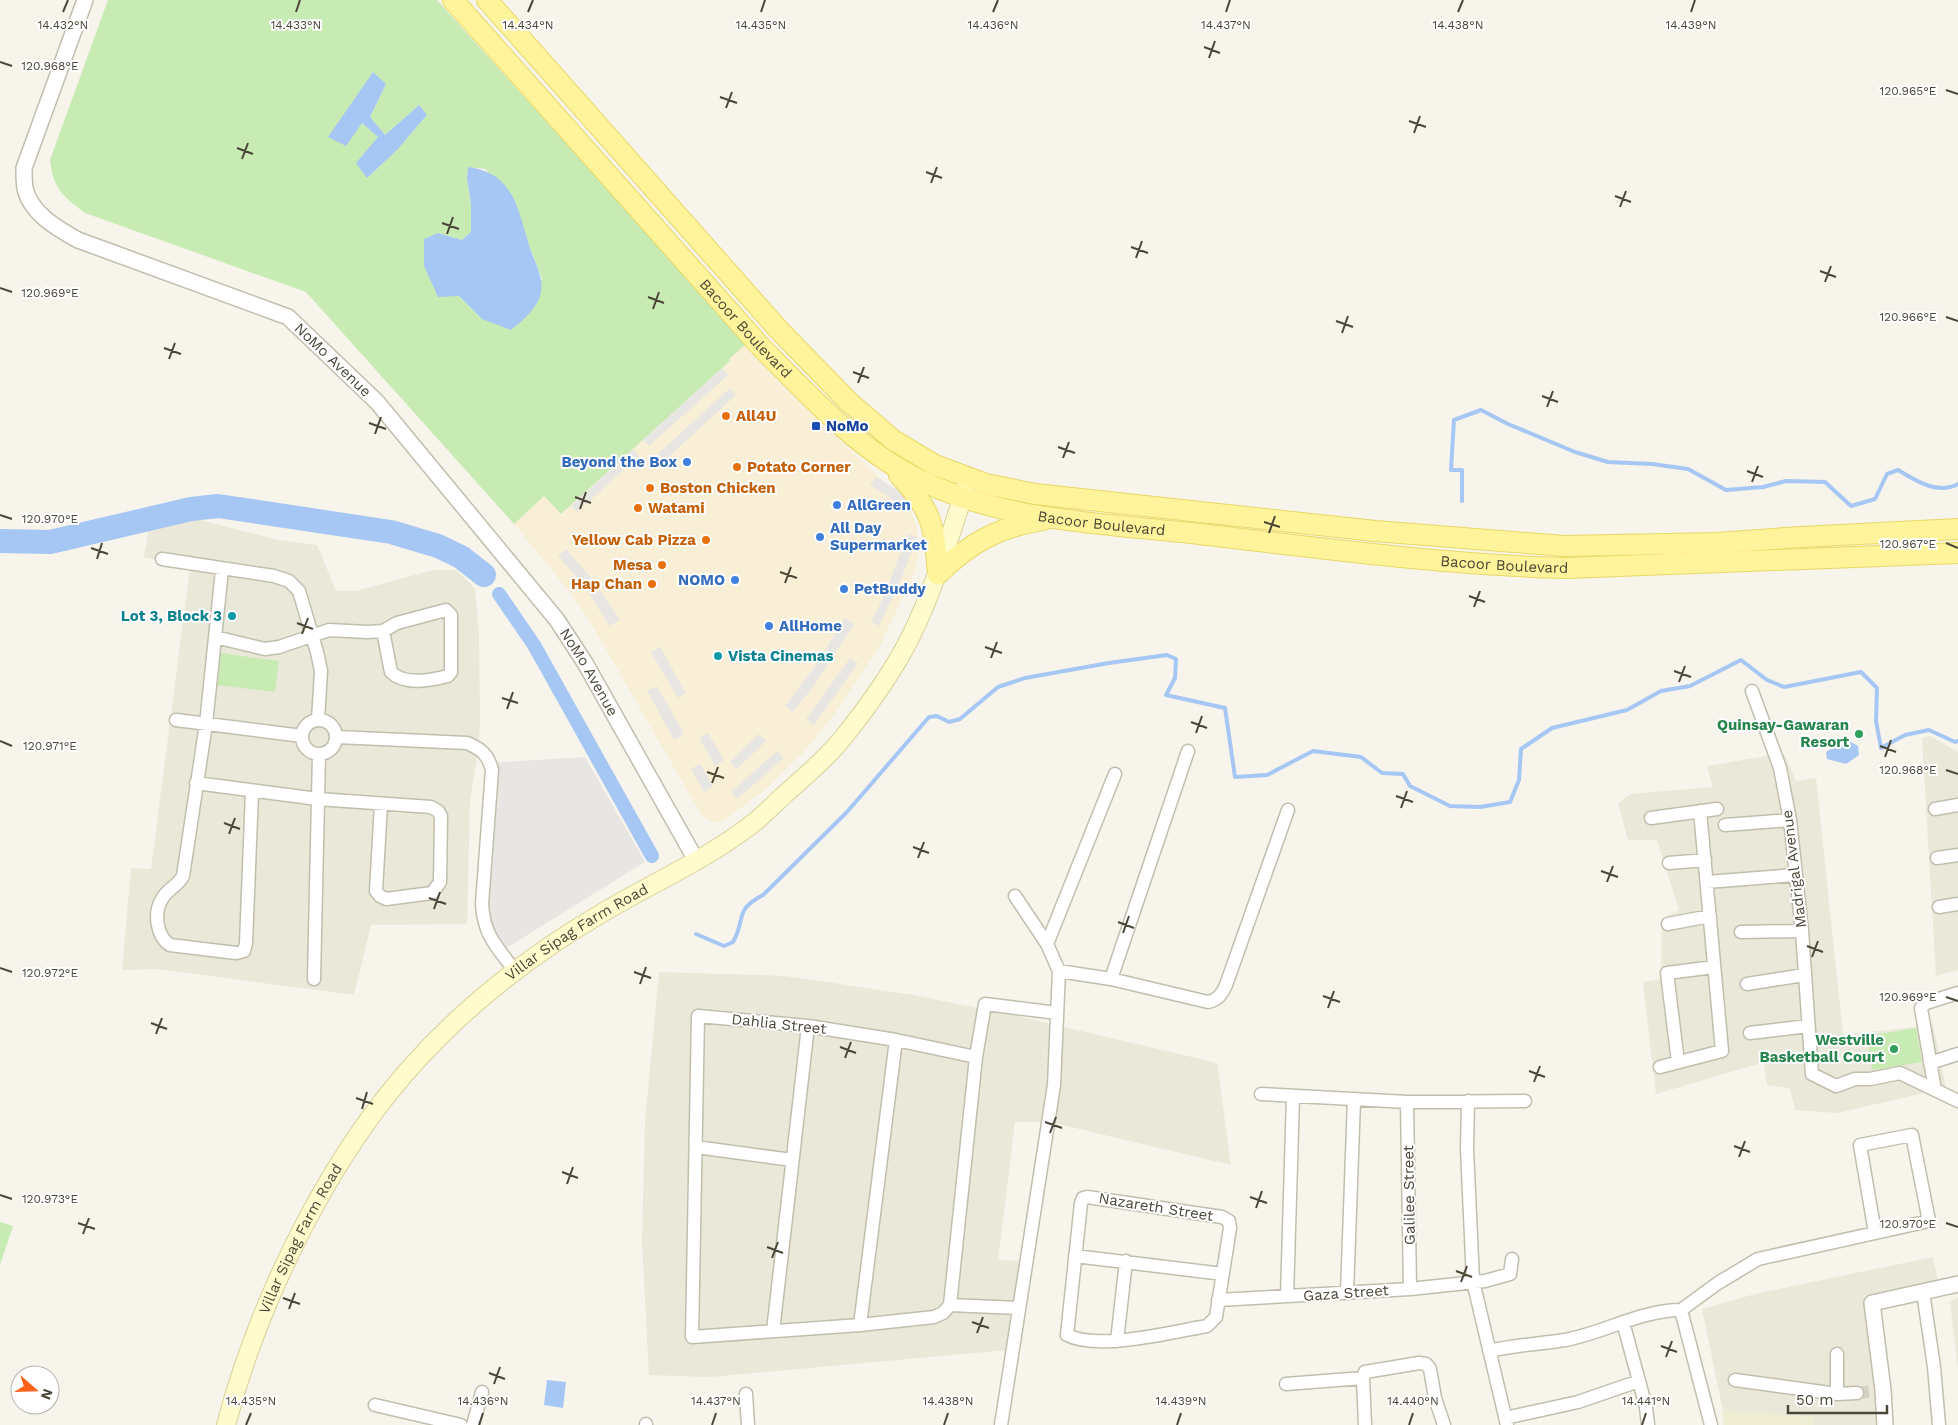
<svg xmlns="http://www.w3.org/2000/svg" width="1958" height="1425" font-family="'Work Sans',sans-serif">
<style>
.residential{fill:#eae8d9}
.commercial{fill:#f8efd6}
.education{fill:#efecd4}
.green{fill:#c8ebb3;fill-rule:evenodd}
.parking{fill:#e8e6e2}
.water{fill:#a6c7f4}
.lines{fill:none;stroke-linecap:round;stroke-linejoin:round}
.stream{stroke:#a6c7f4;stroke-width:4}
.canal{stroke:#a6c7f4;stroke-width:14}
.river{stroke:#a6c7f4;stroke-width:24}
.minor-tunnel{stroke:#d4d1c7;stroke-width:12;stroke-dasharray:12 6;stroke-linecap:butt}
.minor-casing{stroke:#c2bead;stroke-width:15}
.tertiary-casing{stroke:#c2bead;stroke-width:18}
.secondary-casing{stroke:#d7d199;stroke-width:20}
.primary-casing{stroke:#e9d866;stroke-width:22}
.minor{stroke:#fff;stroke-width:12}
.tertiary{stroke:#fff;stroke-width:15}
.secondary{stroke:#fffbcc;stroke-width:18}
.primary{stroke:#fff39b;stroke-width:20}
.ticks{fill:none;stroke:#4b4738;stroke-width:2}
.food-dot{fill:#e8710a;stroke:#fff;stroke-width:2}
.transit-dot{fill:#1a4fb4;stroke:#fff;stroke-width:2}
.shop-dot{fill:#3f7fe0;stroke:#fff;stroke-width:2}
.culture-dot{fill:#0f9aa8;stroke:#fff;stroke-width:2}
.leisure-dot{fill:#2e9e5b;stroke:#fff;stroke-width:2}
.labels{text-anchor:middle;stroke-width:4;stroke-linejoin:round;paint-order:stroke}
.street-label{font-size:15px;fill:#4b4738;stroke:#fff}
.food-label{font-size:15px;font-weight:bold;fill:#c56008;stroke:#fff;text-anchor:start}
.transit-label{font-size:15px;font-weight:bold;fill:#164399;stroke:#fff;text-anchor:start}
.shop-label{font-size:15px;font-weight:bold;fill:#366cbe;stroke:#fff;text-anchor:start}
.culture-label{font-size:15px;font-weight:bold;fill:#0d838f;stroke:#fff;text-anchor:end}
.leisure-label{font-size:15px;font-weight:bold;fill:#27864d;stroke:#fff;text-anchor:end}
.ticks-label{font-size:12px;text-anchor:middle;fill:#4b4738;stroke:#fff;stroke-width:4;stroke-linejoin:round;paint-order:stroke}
</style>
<rect width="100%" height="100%" fill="#f6f4eb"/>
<!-- residential -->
<path class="residential" d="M153 508 279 540 317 545 336 591H356L433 570H456L475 588 479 635 480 722 478 752 470 800 467 924 371 925 354 995 158 969 122 970 131 868 151 869 190 568 144 557Z
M1930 736 1958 752V970L1936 976 1922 738Z
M1784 753 1796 781 1816 778 1843 1035 1933 1025 1946 1088 1837 1113 1795 1110 1790 1088 1767 1085 1764 1062 1656 1094 1643 982 1661 979 1662 919 1679 910 1657 840H1628L1618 803 1631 794 1713 787 1707 766Z
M659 972 785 976 913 995 1026 1018 1217 1063 1231 1165 1050 1122H1015L998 1260 1021 1261 1007 1350 710 1377 649 1375 642 1241 645 1123Z
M1933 1257 1938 1281 1864 1295 1878 1406V1425H1814V1417L1723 1410 1702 1309 1755 1294Z
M1958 1297V1369L1950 1302Z"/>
<!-- commercial -->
<path class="commercial" d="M746 344 781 384 907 504 917 526 918 555 916 568 881 644 835 713 804 752 767 788 724 820 714 823 702 816 589 620 569 591 514 524 544 496 561 514 730 361 729 359Z"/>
<!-- education -->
<path class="education" d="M1723 1410 1814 1417V1425H1723Z"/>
<!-- green -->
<path class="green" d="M108 0H437L746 344 729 359 730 361 561 514 544 496 514 524 306 292 85 213C63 196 53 189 50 160ZM386 84 370 117 385 135 419 105 427 115 397 150 368 177 379 137 362 123ZM468 167 486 169 531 250 542 279 482 319 459 296 438 233 462 240 471 233V204L467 179Z
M220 653 279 661 275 692 216 685Z
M1916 1028 1922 1062 1872 1070 1867 1036Z
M0 1222 13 1226 0 1265Z"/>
<!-- parking -->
<path class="parking" d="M722 368 728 375 649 446 643 440Z
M730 388 736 395 664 461 658 454Z
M633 449 639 456 577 512 571 506Z
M876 477 907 496 901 505 870 485Z
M908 534 917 537 904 572 879 626 871 622 883 598Z
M566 549 593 580 620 620 609 626 584 585 558 556Z
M845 618 854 624 813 687 793 712 785 706 818 662Z
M660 647 686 693 678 698 651 652Z
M850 658 858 663 814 725 806 719Z
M657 686 684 734 674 740 647 691Z
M708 733 724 760 715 766 699 738Z
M759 734 766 741 737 769 730 762Z
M777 751 784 758 737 799 731 792Z
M585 757 645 862 503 950 478 915 490 763Z
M700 764 713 786 704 792 691 769Z"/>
<!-- water -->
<path class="water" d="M373 72 386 84 370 117 385 135 419 105 427 115 397 150 367 178 356 163 378 137 362 123 346 146 328 137Z
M468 167C517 173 518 214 531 251 537 267 546 282 539 299 533 312 522 321 511 330L482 319 459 296 438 297 424 266V239L438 233 462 240 471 232V204L467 179Z
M1843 742H1851L1858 746 1859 755 1846 764 1827 759 1826 752Z
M547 1380 566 1382 563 1408 544 1405Z"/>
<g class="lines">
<!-- stream -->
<path class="stream" d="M1462 501V470H1451L1454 420 1481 410 1508 424 1575 452 1608 462 1652 464 1688 469 1726 490 1763 487 1786 481 1825 482 1851 506 1875 499 1887 474 1898 470C1916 481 1938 495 1958 484
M696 934 724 946 733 942C747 917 733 911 763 895L847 812 929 717 937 716 949 722 960 719 998 687 1025 678 1109 663 1167 655 1176 659 1175 678 1166 695 1225 708 1235 777 1267 775 1313 751 1361 757 1382 773 1403 774 1410 786 1450 806 1480 807 1510 802 1519 780 1521 749 1552 728 1627 710 1661 691 1690 686 1741 660 1767 680 1784 687 1861 672 1877 688 1876 721 1881 748 1905 735 1929 730 1955 742 1958 741"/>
<!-- canal -->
<path class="canal" d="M499 594 534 645 652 856"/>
<!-- river -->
<path class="river" d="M0 541 50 542 191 509 218 506 391 532 438 546 461 557 484 575"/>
<!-- minor-tunnel -->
<path class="minor-tunnel" d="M1857 1393 1873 1391"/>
<defs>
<path id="minor" d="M162 559 274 576 289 581 299 591 317 652 321 671 318 720
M222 570 206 724 183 876C178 886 167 889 162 899 153 913 157 937 170 945L236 953 244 951 246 943 252 792
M215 637 265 649 279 647 329 630 367 632 383 631 397 623 446 610 451 615V672L448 676C432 680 405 686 391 672L383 631
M1752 691 1780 768 1790 820 1802 931 1812 1074 1836 1086 1855 1079H1870L1900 1073 1958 1101
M302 737a17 17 0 1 1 34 0a17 17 0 1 1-34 0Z
M176 720 302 736
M337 737 467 743C481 749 488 754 492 770L482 904C484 936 497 947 515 971
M196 783 318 799 431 807 438 811 441 816 440 882 432 893 386 899 380 896 376 891 381 804
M1935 809 1958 805
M1651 818 1717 809
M1725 825 1790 820
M1937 858 1958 855
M1669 863 1705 860
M1707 882 1795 875
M1939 907 1958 904
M1668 924 1710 916
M1741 932 1802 931
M1047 944 1115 774
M1059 971 1111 979 1208 1002C1218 1000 1222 994 1226 985L1288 810
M314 979 319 754
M1111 979 1188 751
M1747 984 1804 975
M1750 1033 1808 1026
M976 1057 896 1040 808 1026 698 1016 692 1337 860 1325 934 1317 943 1313 950 1305 1018 1308
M1678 1062 1667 973 1714 967
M1930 1063 1958 1054
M1660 1067 1722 1051 1700 811
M1935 1090 1921 1008 1926 1003 1958 993
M1261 1094 1407 1102 1525 1101
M1468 1101 1467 1149 1473 1281 1507 1425
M1407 1102 1410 1289
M696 1147 792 1160
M1087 1197 1222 1217 1229 1221 1230 1228 1216 1317 1207 1326C1172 1332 1099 1351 1067 1335L1081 1203 1083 1198Z
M1075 1256 1223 1274
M1923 1292 1934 1367 1939 1425
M1347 1293 1354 1100
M1287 1296 1293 1097
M1218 1300 1410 1289 1485 1281 1510 1274 1512 1259
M950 1305 976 1057 985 1004 1057 1013
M1681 1310 1718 1283 1758 1259 1929 1221 1912 1135 1860 1145 1875 1233
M1681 1310 1711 1425
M1623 1322 1646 1407 1648 1425
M860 1325 896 1040
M773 1331 808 1026
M1117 1341 1126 1261
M1489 1351C1514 1345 1540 1344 1565 1340 1604 1333 1641 1310 1681 1310
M1837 1354V1394
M1735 1380 1837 1394 1857 1393
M1286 1384 1363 1378
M746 1394 748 1425
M375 1405 461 1425
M1505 1418 1578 1402 1639 1381
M473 1425 482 1392
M646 1425V1424
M1001 1425 1054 1085 1059 971 1047 944 1015 896
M1365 1425 1363 1378 1365 1372 1419 1363 1426 1364 1430 1369 1435 1398 1444 1425"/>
<g id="tertiary">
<path id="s1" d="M85 0 24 168C24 175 24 182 25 188 30 213 58 229 78 240L288 317 377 402 557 620 585 663 696 860"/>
<path d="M1885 1425 1883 1390 1872 1303 1958 1284"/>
</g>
<g id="secondary">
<path id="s2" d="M226 1425C253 1322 305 1209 367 1122 427 1038 508 969 597 916 646 886 700 863 747 828 760 819 772 806 784 795 804 777 825 760 842 739 867 708 893 672 911 636 935 587 950 535 967 484"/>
</g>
<g id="primary">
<path id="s3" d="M453 0 761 347C808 394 856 448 916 478 1002 522 1104 523 1199 534 1321 548 1444 565 1566 568L1958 553"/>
<path d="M487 0 779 330 848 401 893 440 935 465 986 484 1035 494 1375 531 1564 546 1717 543 1801 537 1958 529"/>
<path d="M899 475C933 511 934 526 938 574"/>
<path d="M938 574C970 543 998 527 1043 520"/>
</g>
</defs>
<!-- minor casing -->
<use href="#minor" class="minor-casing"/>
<!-- tertiary casing -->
<use href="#tertiary" class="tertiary-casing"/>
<!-- secondary casing -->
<use href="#secondary" class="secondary-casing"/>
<!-- primary casing -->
<use href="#primary" class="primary-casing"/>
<!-- minor -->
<use href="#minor" class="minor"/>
<!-- tertiary -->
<use href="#tertiary" class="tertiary"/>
<!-- secondary -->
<use href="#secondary" class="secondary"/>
<!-- primary -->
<use href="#primary" class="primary"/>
</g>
<!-- ticks -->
<path class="ticks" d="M63 12 68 0M296 12 300 0M528 12 533 0M761 12 765 0M993 12 998 0M1226 12 1230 0M1458 12 1463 0M1691 12 1695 0M1204 47 1220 53M1209 58 1215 41M0 62 12 66M1946 90 1958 94M720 97 737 103M726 108 732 92M1409 121 1426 127M1414 133 1420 116M237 148 253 154M242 159 248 143M926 172 942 178M931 183 937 167M1615 196 1631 202M1620 207 1626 191M442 223 459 229M447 234 453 217M1131 247 1148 253M1136 258 1142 241M1820 271 1836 277M1825 282 1831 266M0 288 12 292M648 297 664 303M653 309 659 292M1946 317 1958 321M1336 321 1353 327M1342 333 1348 316M164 348 181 354M169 359 175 343M853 372 869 378M858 383 864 367M1542 396 1558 402M1547 407 1553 391M369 423 386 429M375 434 381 417M1058 447 1075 453M1063 458 1069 442M1747 471 1763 477M1752 482 1758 466M575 497 591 503M580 509 586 492M0 515 12 519M1264 522 1280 527M1269 533 1275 516M1946 543 1958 548M91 548 108 554M97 559 102 543M780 572 797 578M785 583 791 567M1469 596 1485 602M1474 607 1480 591M297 623 313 629M302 634 308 618M985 647 1002 653M991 658 997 642M1674 671 1691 677M1679 682 1685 666M502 698 518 703M507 709 513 692M1191 722 1207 728M1196 733 1202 716M0 741 12 746M1880 746 1896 752M1885 757 1891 740M1946 770 1958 774M707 772 724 778M712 783 718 767M1396 796 1413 802M1401 808 1407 791M224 823 240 829M229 834 235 818M913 847 929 853M918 858 924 842M1601 871 1618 877M1607 882 1613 866M429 898 446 904M434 909 440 892M1118 922 1134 928M1123 933 1129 916M1807 946 1823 952M1812 957 1818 941M0 968 12 972M634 972 651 978M640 984 646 967M1323 996 1340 1002M1946 997 1958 1001M1328 1008 1334 991M151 1023 167 1029M156 1034 162 1018M840 1047 856 1053M845 1058 851 1042M1529 1071 1545 1077M1534 1082 1540 1066M356 1098 373 1104M362 1109 367 1092M1045 1122 1062 1128M1050 1133 1056 1117M1734 1146 1750 1152M1739 1157 1745 1141M562 1172 578 1178M567 1184 573 1167M0 1195 12 1199M1250 1197 1267 1203M1256 1208 1262 1191M78 1223 95 1229M1946 1223 1958 1227M83 1234 89 1218M767 1247 783 1253M772 1258 778 1242M1456 1271 1472 1277M1461 1282 1467 1266M283 1298 300 1304M289 1309 295 1293M972 1322 989 1328M977 1333 983 1317M1661 1346 1677 1352M1666 1357 1672 1341M489 1373 505 1379M494 1384 500 1367M246 1425 251 1413M479 1425 483 1413M712 1425 716 1413M944 1425 948 1413M1177 1425 1181 1413M1409 1425 1413 1413M1642 1425 1646 1413"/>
<!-- markers -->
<g class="food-dot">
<circle cx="726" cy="416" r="5"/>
<circle cx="737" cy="467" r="5"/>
<circle cx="650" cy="488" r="5"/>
<circle cx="638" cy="508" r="5"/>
<circle cx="706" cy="540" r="5"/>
<circle cx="662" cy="565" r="5"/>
<circle cx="652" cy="584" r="5"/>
</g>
<rect class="transit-dot" x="811" y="421" width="10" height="10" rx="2.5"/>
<g class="shop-dot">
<circle cx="687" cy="462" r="5"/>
<circle cx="837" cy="505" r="5"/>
<circle cx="820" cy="537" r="5"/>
<circle cx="735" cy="580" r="5"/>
<circle cx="844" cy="589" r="5"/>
<circle cx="769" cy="626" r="5"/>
</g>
<g class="culture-dot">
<circle cx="232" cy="616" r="5"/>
<circle cx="718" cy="656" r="5"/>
</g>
<g class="leisure-dot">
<circle cx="1859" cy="734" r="5"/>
<circle cx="1894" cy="1049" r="5"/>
</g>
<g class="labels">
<!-- street labels -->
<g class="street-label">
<text dy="5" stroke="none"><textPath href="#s3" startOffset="440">Bacoor Boulevard</textPath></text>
<text dy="5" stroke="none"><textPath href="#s1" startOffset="561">NoMo Avenue</textPath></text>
<text dy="5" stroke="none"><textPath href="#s3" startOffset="860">Bacoor Boulevard</textPath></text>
<text dy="5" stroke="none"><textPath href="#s3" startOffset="1265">Bacoor Boulevard</textPath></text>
<text dy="5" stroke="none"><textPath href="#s1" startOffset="966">NoMo Avenue</textPath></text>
<text transform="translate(1794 869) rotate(-97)" y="5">Madrigal Avenue</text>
<text dy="5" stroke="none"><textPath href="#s2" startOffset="621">Villar Sipag Farm Road</textPath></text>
<text transform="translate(779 1024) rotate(6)" y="5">Dahlia Street</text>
<text transform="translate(1409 1195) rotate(-91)" y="5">Galilee Street</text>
<text transform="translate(1156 1207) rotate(9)" y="5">Nazareth Street</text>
<text dy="5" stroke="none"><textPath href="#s2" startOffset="201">Villar Sipag Farm Road</textPath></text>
<text transform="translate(1346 1293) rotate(-4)" y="5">Gaza Street</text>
</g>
<!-- food labels -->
<g class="food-label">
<text x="736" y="421">All4U</text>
<text x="747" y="472">Potato Corner</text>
<text x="660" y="493">Boston Chicken</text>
<text x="648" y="513">Watami</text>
<text x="696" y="545" text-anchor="end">Yellow Cab Pizza</text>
<text x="652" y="570" text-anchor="end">Mesa</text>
<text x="642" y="589" text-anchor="end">Hap Chan</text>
</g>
<!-- transit labels -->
<g class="transit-label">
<text x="826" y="431">NoMo</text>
</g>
<!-- shop labels -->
<g class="shop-label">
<text x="677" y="467" text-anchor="end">Beyond the Box</text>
<text x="847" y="510">AllGreen</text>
<text x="830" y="533">All Day<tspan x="830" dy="17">Supermarket</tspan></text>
<text x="725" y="585" text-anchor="end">NOMO</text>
<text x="854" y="594">PetBuddy</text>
<text x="779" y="631">AllHome</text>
</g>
<!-- culture labels -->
<g class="culture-label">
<text x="222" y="621">Lot 3, Block 3</text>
<text x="728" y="661" text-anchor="start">Vista Cinemas</text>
</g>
<!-- leisure labels -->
<g class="leisure-label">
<text x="1849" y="730">Quinsay-Gawaran<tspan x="1849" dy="17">Resort</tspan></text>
<text x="1884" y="1045">Westville<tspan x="1884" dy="17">Basketball Court</tspan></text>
</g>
</g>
<g class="ticks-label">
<text x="63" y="29">14.432°N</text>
<text x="296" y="29">14.433°N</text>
<text x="528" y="29">14.434°N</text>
<text x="761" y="29">14.435°N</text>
<text x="993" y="29">14.436°N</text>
<text x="1226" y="29">14.437°N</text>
<text x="1458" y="29">14.438°N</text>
<text x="1691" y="29">14.439°N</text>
<text x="50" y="70">120.968°E</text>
<text x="1908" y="95">120.965°E</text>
<text x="50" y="297">120.969°E</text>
<text x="1908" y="321">120.966°E</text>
<text x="50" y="523">120.970°E</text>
<text x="1908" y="548">120.967°E</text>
<text x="50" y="750">120.971°E</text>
<text x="1908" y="774">120.968°E</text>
<text x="50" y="977">120.972°E</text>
<text x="1908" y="1001">120.969°E</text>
<text x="50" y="1203">120.973°E</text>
<text x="1908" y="1228">120.970°E</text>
<text x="251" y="1405">14.435°N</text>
<text x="483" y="1405">14.436°N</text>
<text x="716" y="1405">14.437°N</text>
<text x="948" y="1405">14.438°N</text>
<text x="1181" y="1405">14.439°N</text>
<text x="1413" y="1405">14.440°N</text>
<text x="1646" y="1405">14.441°N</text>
</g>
<!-- north arrow -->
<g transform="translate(35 1390) rotate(110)"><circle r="24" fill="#ffffff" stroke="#b7b5af"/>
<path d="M0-4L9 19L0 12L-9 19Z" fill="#ff6219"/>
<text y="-8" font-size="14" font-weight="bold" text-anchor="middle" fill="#4b4738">N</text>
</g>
<!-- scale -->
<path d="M1788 1405v8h99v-8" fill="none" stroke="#4b4738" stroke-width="2.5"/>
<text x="1796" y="1405" font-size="15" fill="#4b4738" stroke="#ffffff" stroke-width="4" paint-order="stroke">50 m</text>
</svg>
